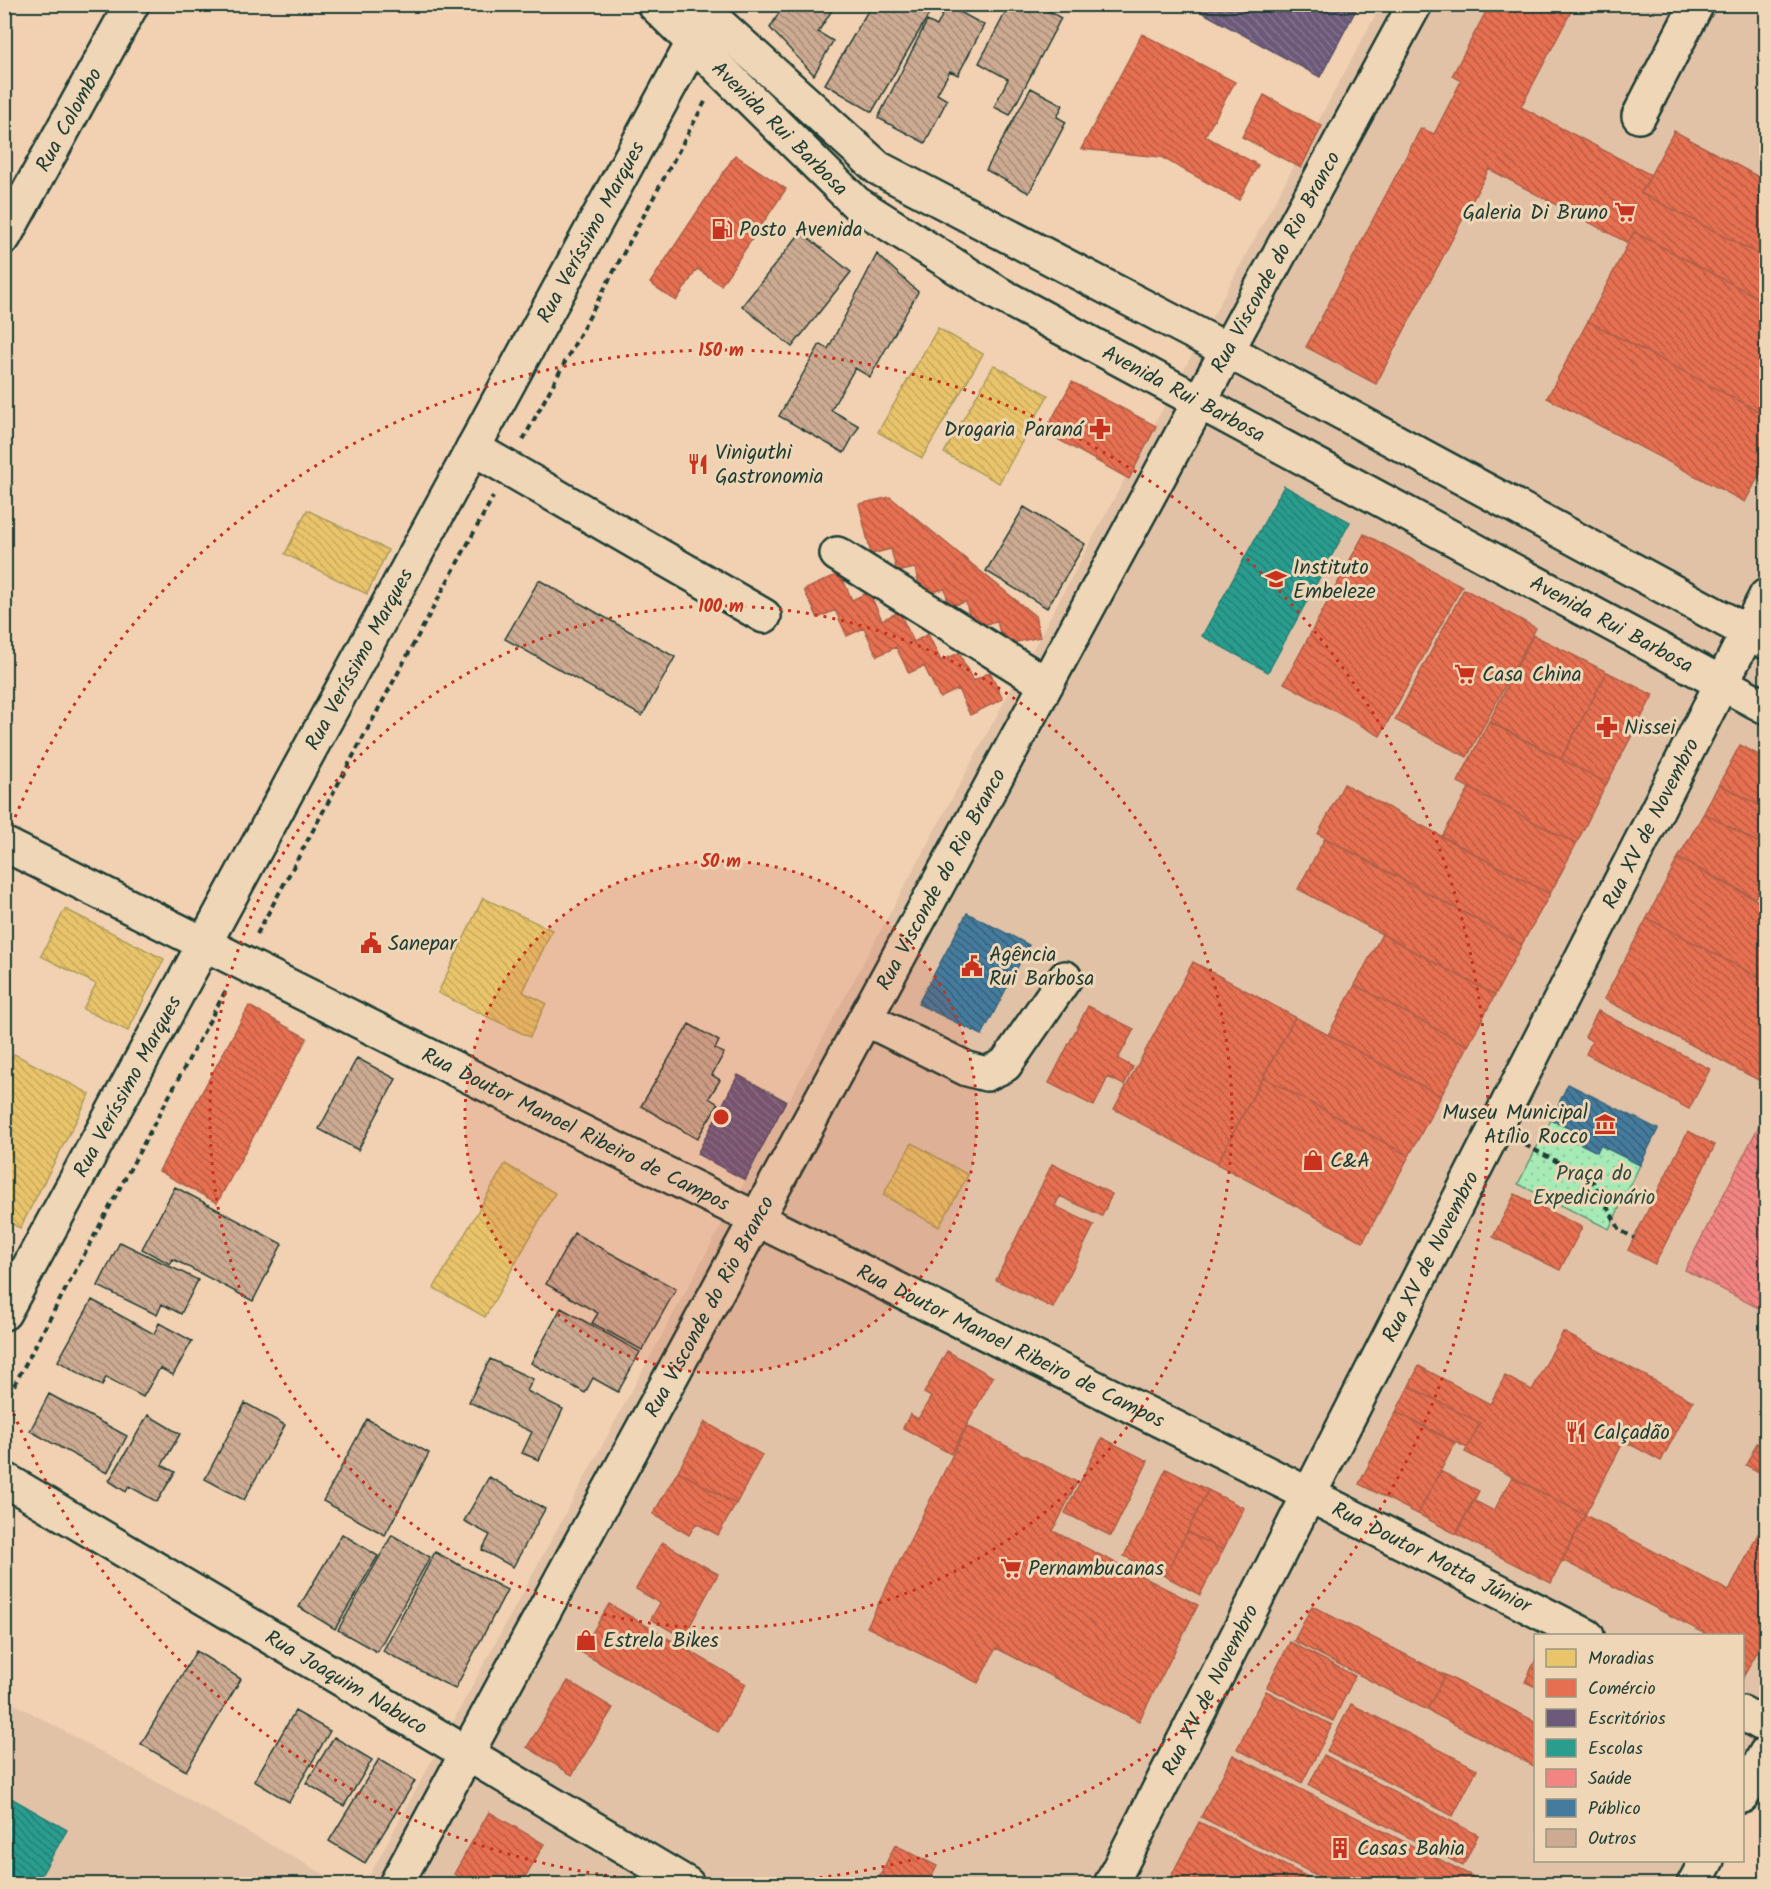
<svg xmlns="http://www.w3.org/2000/svg" width="1771" height="1889" font-family="Kalam,sans-serif">
<style>
.built{fill:#e2c2a6}
.park{fill:url(#park-dots);stroke:#629475;stroke-width:1.5}
.homes{fill:url(#homes-back-hatch);stroke:#ac9c5a;stroke-width:1.5}
.shops{fill:url(#shops-back-hatch);stroke:#ab6048;stroke-width:1.5}
.offices{fill:url(#offices-back-hatch);stroke:#565165;stroke-width:1.5}
.schools{fill:url(#schools-back-hatch);stroke:#278074;stroke-width:1.5}
.health{fill:url(#health-back-hatch);stroke:#b36f6b;stroke-width:1.5}
.public{fill:url(#public-back-hatch);stroke:#3a687e;stroke-width:1.5}
.building{fill:url(#building-back-hatch);stroke:#1f3d34;stroke-width:1.5}
.lines{fill:none;stroke-linecap:round;stroke-linejoin:round}
.minor-casing{stroke:#1f3d34;stroke-width:38}
.major-casing{stroke:#1f3d34;stroke-width:38}
.path{stroke:#1f3d34;stroke-width:4;stroke-dasharray:6 4.5;stroke-linecap:butt}
.minor{stroke:#eed6b6;stroke-width:33}
.major{stroke:#eed6b6;stroke-width:33}
.ring{fill:none;stroke:#c8321e;stroke-width:3;stroke-dasharray:3 6}
.labels{text-anchor:middle;stroke-width:6;stroke-linejoin:round;paint-order:stroke}
.street-label{font-size:21px;fill:#1f3d34;stroke:#eed6b6}
.poi-label{font-size:21px;fill:#1f3d34;stroke:#eed6b6;text-anchor:start}
.park-label{font-size:21px;fill:#2c4e41;stroke:#eed6b6}
.centre{fill:#c8321e;stroke:#eed6b6;stroke-width:3}
.ring-label{font-size:18px;text-anchor:middle;font-weight:bold;fill:#c8321e;stroke:#eed6b6;stroke-width:6;stroke-linejoin:round;paint-order:stroke}
</style>
<defs>
<pattern id="park-dots" width="8" height="8" patternUnits="userSpaceOnUse" patternTransform="scale(1.5)"><rect width="8" height="8" fill="#a6ebb6"/><path d="M2 2h.1M6 6h.1" fill="none" stroke="#8eca9d" stroke-width="1.8" stroke-linecap="round"/></pattern>
<pattern id="homes-back-hatch" width="6" height="6" patternUnits="userSpaceOnUse" patternTransform="scale(1.5)"><rect width="6" height="6" fill="#e9c46a"/><path d="M-1 5l2 2M0 0l6 6M5-1l2 2" fill="none" stroke="#c7a95c"/></pattern>
<pattern id="shops-back-hatch" width="6" height="6" patternUnits="userSpaceOnUse" patternTransform="scale(1.5)"><rect width="6" height="6" fill="#e76f51"/><path d="M-1 5l2 2M0 0l6 6M5-1l2 2" fill="none" stroke="#bb5c44"/></pattern>
<pattern id="offices-back-hatch" width="6" height="6" patternUnits="userSpaceOnUse" patternTransform="scale(1.5)"><rect width="6" height="6" fill="#6d597a"/><path d="M-1 5l2 2M0 0l6 6M5-1l2 2" fill="none" stroke="#81748c"/></pattern>
<pattern id="schools-back-hatch" width="6" height="6" patternUnits="userSpaceOnUse" patternTransform="scale(1.5)"><rect width="6" height="6" fill="#2a9d8f"/><path d="M-1 5l2 2M0 0l6 6M5-1l2 2" fill="none" stroke="#238176"/></pattern>
<pattern id="health-back-hatch" width="6" height="6" patternUnits="userSpaceOnUse" patternTransform="scale(1.5)"><rect width="6" height="6" fill="#f28482"/><path d="M-1 5l2 2M0 0l6 6M5-1l2 2" fill="none" stroke="#c36d6b"/></pattern>
<pattern id="public-back-hatch" width="6" height="6" patternUnits="userSpaceOnUse" patternTransform="scale(1.5)"><rect width="6" height="6" fill="#457b9d"/><path d="M-1 5l2 2M0 0l6 6M5-1l2 2" fill="none" stroke="#36617a"/></pattern>
<pattern id="building-back-hatch" width="6" height="6" patternUnits="userSpaceOnUse" patternTransform="scale(1.5)"><rect width="6" height="6" fill="#cdaa92"/><path d="M-1 5l2 2M0 0l6 6M5-1l2 2" fill="none" stroke="#a68c78"/></pattern>
</defs>
<rect width="100%" height="100%" fill="#f1d1b2"/>
<filter id="ink" filterUnits="userSpaceOnUse"><feTurbulence type="fractalNoise" baseFrequency=".0167" numOctaves="2"/><feDisplacementMap in="SourceGraphic" scale="12" xChannelSelector="R" yChannelSelector="G"/><feConvolveMatrix kernelMatrix="1 2 1 2 8 2 1 2 1" color-interpolation-filters="sRGB"/></filter>
<g filter="url(#ink)">
<!-- built -->
<path class="built" d="M1381 5H1766V1731L1743 1774 1742 1636H1536V1860L1694 1861 1681 1884H365Z
M4 1698 342 1884H36L67 1830 5 1794Z"/>
<!-- park -->
<path class="park" d="M1551 1120 1579 1133 1597 1151 1600 1145 1640 1165 1609 1229 1518 1184Z"/>
<!-- homes -->
<path class="homes" d="M938 328 983 354 922 458 878 432Z
M994 365 1048 395 999 483 944 453Z
M307 510 388 550 367 594 285 554Z
M483 898 552 930 523 992 546 1003 530 1037 438 993Z
M65 909 164 959 128 1031 83 1009 96 984 41 956Z
M14 1054 90 1094 20 1228 4 1220V1072Z
M912 1143 968 1175 939 1227 883 1195Z
M505 1164 555 1193 485 1317 434 1288Z"/>
<!-- shops -->
<path class="shops" d="M1490 4H1575L1521 107 1651 175 1641 193 1766 258V302L1634 232 1628 243 1489 169 1376 384 1306 347 1421 128 1434 134 1461 81 1452 76Z
M1142 34 1235 82 1205 136 1258 165 1239 200 1161 157 1081 149Z
M1264 95 1322 126 1301 168 1242 137Z
M1674 131 1766 181V258L1641 193Z
M735 155 786 189 721 285 697 269 676 301 650 283Z
M1634 232 1766 302V415L1588 321Z
M1588 321 1766 415V462L1745 502 1547 398Z
M1072 382 1156 426 1129 479 1045 432Z
M890 497 1035 616 1040 637 1003 645 997 621 972 628 966 602 949 606 945 589 921 594 915 568 897 572 891 549 871 554 859 504Z
M1364 534 1462 586 1380 736 1284 683Z
M840 573 852 600 869 592 882 620 899 612 914 642 928 634 941 661 959 653 973 681 990 672 1003 699 970 715 958 689 940 698 924 666 909 673 896 647 877 656 864 628 847 636 835 610 818 618 804 590Z
M1464 589 1536 628 1467 757 1395 720Z
M1533 635 1607 672 1561 759 1489 722Z
M1607 672 1653 695 1607 783 1561 759Z
M1489 721 1607 783 1576 844 1458 782Z
M1740 745 1766 759V809L1719 784Z
M1344 784 1550 894 1522 944 1318 834Z
M1719 784 1766 809V847L1704 813Z
M1469 788 1576 844 1550 894 1442 837Z
M1704 813 1766 847V876L1755 898 1678 858Z
M1325 838 1522 944 1495 995 1298 889Z
M1678 858 1766 905V981L1647 918Z
M1647 918 1766 981V1084L1604 999Z
M1382 934 1495 995 1468 1046 1355 985Z
M1193 962 1295 1017 1217 1164 1114 1109Z
M1355 985 1468 1046 1441 1096 1328 1035Z
M249 1006 307 1038 217 1203 159 1171Z
M1088 1006 1134 1029 1118 1059 1133 1067 1124 1085 1108 1077 1094 1106 1049 1083Z
M1598 1011 1710 1069 1689 1109 1586 1054 1592 1041 1585 1037Z
M1295 1017 1441 1096 1409 1156 1263 1077Z
M1263 1077 1409 1156 1363 1242 1217 1164Z
M1688 1131 1715 1145 1655 1264 1628 1250Z
M1052 1164 1112 1194 1102 1216 1060 1196 1055 1206 1094 1225 1053 1308 996 1280Z
M1515 1194 1582 1227 1560 1270 1493 1237Z
M1563 1332 1693 1401 1661 1461 1624 1441 1585 1515 1465 1452 1480 1423 1409 1386 1419 1366 1490 1404 1505 1376 1532 1390Z
M947 1351 993 1377 951 1454 903 1428 910 1414 918 1419 931 1397 924 1393Z
M1409 1386 1480 1423 1467 1448 1396 1412Z
M1396 1412 1455 1443 1418 1514 1359 1484Z
M705 1422 762 1455 736 1504 678 1471Z
M967 1426 1077 1482 1053 1531 1198 1605 1139 1721 996 1648 978 1683 867 1627Z
M1102 1438 1148 1461 1111 1536 1065 1513Z
M1757 1443 1766 1448V1476L1746 1465Z
M1166 1469 1208 1490 1165 1576 1124 1556Z
M678 1471 736 1504 718 1535 696 1523 689 1535 653 1514Z
M1440 1471 1479 1491 1456 1534 1418 1514Z
M1512 1477 1585 1515 1551 1583 1456 1534 1473 1500 1494 1511Z
M1208 1490 1244 1508 1223 1550 1187 1532Z
M1585 1515 1729 1591 1758 1534 1766 1539V1636L1742 1679V1636H1710L1562 1560Z
M1187 1532 1223 1550 1200 1595 1165 1576Z
M662 1542 718 1574 683 1638 651 1619 660 1603 636 1589Z
M609 1604 746 1684 718 1732 581 1652Z
M1312 1606 1445 1675 1427 1710 1294 1641Z
M1290 1642 1355 1676 1333 1721 1267 1687Z
M1536 1659V1687L1525 1682Z
M1445 1675 1536 1722V1767L1427 1710Z
M568 1681 613 1708 572 1775 527 1747Z
M1266 1691 1332 1725 1302 1783 1237 1749Z
M1351 1704 1477 1769 1453 1816 1327 1751Z
M1233 1755 1480 1880 1477 1884H1334L1201 1817Z
M1324 1755 1478 1835 1463 1866 1309 1785Z
M489 1812 544 1844 521 1884H473L454 1874Z
M1199 1822 1322 1884H1167Z
M895 1845 937 1866 928 1884H876Z"/>
<!-- offices -->
<path class="offices" d="M1187 4H1359L1320 77Z
M738 1075 786 1101 745 1180 697 1154Z"/>
<!-- schools -->
<path class="schools" d="M1284 486 1350 522 1268 672 1202 636Z
M4 1794 67 1830 36 1884H4Z"/>
<!-- health -->
<path class="health" d="M1766 1112V1312L1685 1270Z"/>
<!-- public -->
<path class="public" d="M967 913 1029 945 982 1035 918 1004Z
M1568 1084 1658 1129 1640 1165 1600 1145 1597 1152 1575 1141 1579 1133 1551 1120Z"/>
<!-- building -->
<path class="building" d="M784 4H836L818 32 833 41 814 75 770 28Z
M872 4H935L872 112 825 84Z
M1010 4H1036L1061 18 1010 115 994 107 1008 79 979 63Z
M947 5 984 25 958 75 950 71 937 94 947 100 925 143 878 118 927 21 937 26Z
M1031 88 1063 105 1057 117 1066 122 1029 193 986 170Z
M801 232 851 272 792 347 742 306Z
M877 254 918 292 870 377 855 368 831 410 859 426 844 453 779 416 820 344 828 349Z
M1024 507 1085 544 1047 608 986 571Z
M539 580 675 657 642 716 505 639Z
M689 1024 719 1041 715 1049 724 1053 712 1075 720 1080 709 1098 718 1104 697 1139 641 1106Z
M357 1058 396 1079 358 1150 319 1129Z
M175 1187 282 1244 253 1301 173 1259 170 1264 142 1249Z
M574 1233 676 1289 642 1350 592 1323 598 1313 546 1284Z
M120 1242 198 1280 181 1314 162 1304 157 1315 98 1286Z
M92 1300 154 1334 159 1323 192 1341 173 1375 160 1368 143 1397 106 1377 102 1386 58 1361Z
M561 1308 640 1352 618 1392 593 1378 585 1393 531 1363Z
M490 1359 533 1379 527 1391 563 1409 539 1460 522 1453 532 1432 469 1402Z
M49 1394 127 1436 107 1473 30 1431Z
M245 1403 285 1425 244 1500 205 1479Z
M148 1415 180 1434 162 1465 175 1472 157 1502 129 1486 126 1492 109 1481Z
M367 1419 429 1453 385 1535 323 1501Z
M489 1477 545 1509 513 1567 482 1550 490 1535 464 1521Z
M342 1534 378 1556 335 1629 299 1607Z
M392 1535 430 1557 377 1652 338 1630Z
M435 1552 507 1590 455 1689 383 1651Z
M196 1651 241 1679 186 1771 141 1744Z
M295 1711 330 1731 289 1802 254 1781Z
M334 1737 372 1760 344 1806 306 1783Z
M379 1759 415 1781 365 1863 329 1841Z"/>
<g class="lines">
<defs>
<g id="minor">
<path d="M1639 116 1697 4"/>
<path id="s1" d="M4 237 132 4"/>
<path d="M473 448 764 616"/>
<path d="M837 554 1046 684"/>
<path id="s2" d="M4 844 1288 1484 1587 1636"/>
<path d="M866 1019 967 1069 986 1074 1005 1065 1065 978"/>
<path d="M1742 1713 1766 1726"/>
<path id="s3" d="M1111 1884 1766 596"/>
</g>
<g id="major">
<path id="s4" d="M654 4 856 203 999 294 1766 707"/>
<path d="M697 4 878 168 1208 340 1766 642"/>
<path id="s5" d="M4 1313 714 4"/>
<path id="s6" d="M4 1479 687 1884"/>
<path d="M1742 1796 1766 1753"/>
<path id="s7" d="M396 1884 1415 4"/>
<path d="M1694 1884 1707 1860"/>
</g>
</defs>
<!-- minor casing -->
<use href="#minor" class="minor-casing"/>
<!-- major casing -->
<use href="#major" class="major-casing"/>
<!-- path -->
<path class="path" d="M523 440 706 100
M257 934 493 497
M1525 1145 1592 1180 1620 1230 1634 1238
M4 1404 226 990"/>
<!-- minor -->
<use href="#minor" class="minor"/>
<!-- major -->
<use href="#major" class="major"/>
</g>
</g>
<!-- distance rings -->
<circle cx="721" cy="1117" r="256" fill="#c8321e" fill-opacity=".12"/>
<g class="ring">
<circle cx="721" cy="1117" r="256"/>
<circle cx="721" cy="1117" r="511"/>
<path d="M5 842A767 767 0 1 1 5 1392"/>
</g>
<!-- icons -->
<defs>
<symbol id="supermarket-bare" viewBox="-9 -9 18 18"><path d="M-6-5.5h2.5l.6 2H6L4.5 2H-2.5L-4.4-4H-6ZM-1.5 3.2a1.3 1.3 0 1 0 .1 0ZM3 3.2a1.3 1.3 0 1 0 .1 0Z" fill="#c8321e" stroke="#eed6b6" stroke-width="2.5" paint-order="stroke"/></symbol>
<symbol id="fuel-bare" viewBox="-9 -9 18 18"><path d="M-5.5-6h7V0h2V4h1.3V-2.5L3-4.5l.8-.8L6-3V5H2.5V1h-1V6h-7ZM-4.2-4.7v3.2H.2V-4.7Z" fill="#c8321e" stroke="#eed6b6" stroke-width="2.5" paint-order="stroke"/></symbol>
<symbol id="pharmacy-bare" viewBox="-9 -9 18 18"><path d="M-2-6h4v4h4v4h-4v4h-4v-4h-4v-4h4Z" fill="#c8321e" stroke="#eed6b6" stroke-width="2.5" paint-order="stroke"/></symbol>
<symbol id="restaurant-bare" viewBox="-9 -9 18 18"><path d="M-5-6h1v4h1v-4h1v4h1v-4h1v5L-1.5 .5V6h-2V.5L-5-1ZM5-6V6H3V1.5H1.5Q1.5-4 5-6Z" fill="#c8321e" stroke="#eed6b6" stroke-width="2.5" paint-order="stroke"/></symbol>
<symbol id="university-bare" viewBox="-9 -9 18 18"><path d="M0-5L7-2L0 1L-7-2ZM-4 1L0 2.5L4 1V4Q0 6-4 4Z" fill="#c8321e" stroke="#eed6b6" stroke-width="2.5" paint-order="stroke"/></symbol>
<symbol id="civic-bare" viewBox="-9 -9 18 18"><path d="M-.6-6.5H3V-4.5H.6V-3L4-1V1h2V6H-6V1h2V-1L-.6-3ZM-1.2 2.5V6h2.4V2.5Z" fill="#c8321e" stroke="#eed6b6" stroke-width="2.5" paint-order="stroke"/></symbol>
<symbol id="museum-bare" viewBox="-9 -9 18 18"><path d="M0-6L6-3V-2H-6V-3ZM-5-1h2V3h-2ZM-1-1h2V3h-2ZM3-1h2V3H3ZM-6 4H6V6H-6Z" fill="#c8321e" stroke="#eed6b6" stroke-width="2.5" paint-order="stroke"/></symbol>
<symbol id="shop-bare" viewBox="-9 -9 18 18"><path d="M-5-2.5h2.3a2.7 3.5 0 0 1 5.4 0H5L5.5 6h-11ZM-1.5-2.5h3a1.5 2.3 0 0 0-3 0Z" fill="#c8321e" stroke="#eed6b6" stroke-width="2.5" paint-order="stroke"/></symbol>
<symbol id="building-bare" viewBox="-9 -9 18 18"><path d="M-4-6H4V6H1V3H-1V6H-4ZM-2.5-4.3h1.7v1.8h-1.7ZM.8-4.3h1.7v1.8H.8ZM-2.5-1h1.7V.8h-1.7ZM.8-1h1.7V.8H.8Z" fill="#c8321e" stroke="#eed6b6" stroke-width="2.5" paint-order="stroke"/></symbol>
</defs>
<g fill-rule="evenodd">
<use href="#supermarket-bare" x="1610" y="197" width="30" height="30"/>
<use href="#fuel-bare" x="707" y="214" width="30" height="30"/>
<use href="#pharmacy-bare" x="1085" y="414" width="30" height="30"/>
<use href="#restaurant-bare" x="683" y="449" width="30" height="30"/>
<use href="#university-bare" x="1261" y="564" width="30" height="30"/>
<use href="#supermarket-bare" x="1450" y="659" width="30" height="30"/>
<use href="#pharmacy-bare" x="1592" y="712" width="30" height="30"/>
<use href="#civic-bare" x="356" y="928" width="30" height="30"/>
<use href="#civic-bare" x="957" y="951" width="30" height="30"/>
<use href="#museum-bare" x="1590" y="1109" width="30" height="30"/>
<use href="#shop-bare" x="1298" y="1145" width="30" height="30"/>
<use href="#restaurant-bare" x="1561" y="1417" width="30" height="30"/>
<use href="#supermarket-bare" x="996" y="1553" width="30" height="30"/>
<use href="#shop-bare" x="571" y="1625" width="30" height="30"/>
<use href="#building-bare" x="1325" y="1833" width="30" height="30"/>
</g>
<g class="labels">
<!-- street labels -->
<g class="street-label">
<text dy="7" stroke="none"><textPath href="#s1" startOffset="134">Rua Colombo</textPath></text>
<text dy="7" stroke="none"><textPath href="#s4" startOffset="177">Avenida Rui Barbosa</textPath></text>
<text dy="7" stroke="none"><textPath href="#s5" startOffset="1230">Rua Veríssimo Marques</textPath></text>
<text dy="7" stroke="none"><textPath href="#s7" startOffset="1845">Rua Visconde do Rio Branco</textPath></text>
<text dy="7" stroke="none"><textPath href="#s4" startOffset="663">Avenida Rui Barbosa</textPath></text>
<text dy="7" stroke="none"><textPath href="#s4" startOffset="1149">Avenida Rui Barbosa</textPath></text>
<text dy="7" stroke="none"><textPath href="#s5" startOffset="744">Rua Veríssimo Marques</textPath></text>
<text dy="7" stroke="none"><textPath href="#s3" startOffset="1190">Rua XV de Novembro</textPath></text>
<text dy="7" stroke="none"><textPath href="#s7" startOffset="1143">Rua Visconde do Rio Branco</textPath></text>
<text dy="7" stroke="none"><textPath href="#s5" startOffset="258">Rua Veríssimo Marques</textPath></text>
<text dy="7" stroke="none"><textPath href="#s2" startOffset="639">Rua Doutor Manoel Ribeiro de Campos</textPath></text>
<text dy="7" stroke="none"><textPath href="#s3" startOffset="704">Rua XV de Novembro</textPath></text>
<text dy="7" stroke="none"><textPath href="#s7" startOffset="657">Rua Visconde do Rio Branco</textPath></text>
<text dy="7" stroke="none"><textPath href="#s2" startOffset="1125">Rua Doutor Manoel Ribeiro de Campos</textPath></text>
<text dy="7" stroke="none"><textPath href="#s2" startOffset="1596">Rua Doutor Motta Júnior</textPath></text>
<text dy="7" stroke="none"><textPath href="#s6" startOffset="398">Rua Joaquim Nabuco</textPath></text>
<text dy="7" stroke="none"><textPath href="#s3" startOffset="218">Rua XV de Novembro</textPath></text>
</g>
<!-- poi labels -->
<g class="poi-label">
<text x="1608" y="219" text-anchor="end">Galeria Di Bruno</text>
<text x="739" y="236">Posto Avenida</text>
<text x="1083" y="436" text-anchor="end">Drogaria Paraná</text>
<text x="715" y="459">Viniguthi<tspan x="715" dy="24">Gastronomia</tspan></text>
<text x="1293" y="574">Instituto<tspan x="1293" dy="24">Embeleze</tspan></text>
<text x="1482" y="681">Casa China</text>
<text x="1624" y="734">Nissei</text>
<text x="388" y="950">Sanepar</text>
<text x="989" y="961">Agência<tspan x="989" dy="24">Rui Barbosa</tspan></text>
<text x="1588" y="1119" text-anchor="end">Museu Municipal<tspan x="1588" dy="24">Atílio Rocco</tspan></text>
<text x="1330" y="1167">C&amp;A</text>
<text x="1593" y="1439">Calçadão</text>
<text x="1028" y="1575">Pernambucanas</text>
<text x="603" y="1647">Estrela Bikes</text>
<text x="1357" y="1855">Casas Bahia</text>
</g>
<!-- park labels -->
<g class="park-label">
<text x="1594" y="1180">Praça do<tspan x="1594" dy="24">Expedicionário</tspan></text>
</g>
</g>
<circle cx="721" cy="1117" r="9" class="centre"/>
<g class="ring-label">
<text x="721" y="356">150 m</text>
<text x="721" y="612">100 m</text>
<text x="721" y="867">50 m</text>
</g>
<!-- margin -->
<rect width="1771" height="1889" fill="none" stroke="#eed6b6" stroke-width="24"/>
<rect x="12" y="12" width="1747" height="1865" fill="none" stroke="#1f3d34" stroke-width="2" filter="url(#ink)"/>
<!-- legend -->
<rect x="1534" y="1634" width="210" height="228" fill="#eed6b6" stroke="#9b9982" stroke-width="1.5"/>
<rect x="1546" y="1649" width="30" height="18" fill="#e9c46a" stroke="#9b9982" stroke-width="1.5"/>
<text x="1588" y="1664" font-size="18" fill="#1f3d34">Moradias</text>
<rect x="1546" y="1679" width="30" height="18" fill="#e76f51" stroke="#9b9982" stroke-width="1.5"/>
<text x="1588" y="1694" font-size="18" fill="#1f3d34">Comércio</text>
<rect x="1546" y="1709" width="30" height="18" fill="#6d597a" stroke="#9b9982" stroke-width="1.5"/>
<text x="1588" y="1724" font-size="18" fill="#1f3d34">Escritórios</text>
<rect x="1546" y="1739" width="30" height="18" fill="#2a9d8f" stroke="#9b9982" stroke-width="1.5"/>
<text x="1588" y="1754" font-size="18" fill="#1f3d34">Escolas</text>
<rect x="1546" y="1769" width="30" height="18" fill="#f28482" stroke="#9b9982" stroke-width="1.5"/>
<text x="1588" y="1784" font-size="18" fill="#1f3d34">Saúde</text>
<rect x="1546" y="1799" width="30" height="18" fill="#457b9d" stroke="#9b9982" stroke-width="1.5"/>
<text x="1588" y="1814" font-size="18" fill="#1f3d34">Público</text>
<rect x="1546" y="1829" width="30" height="18" fill="#cdaa92" stroke="#9b9982" stroke-width="1.5"/>
<text x="1588" y="1844" font-size="18" fill="#1f3d34">Outros</text>
</svg>
